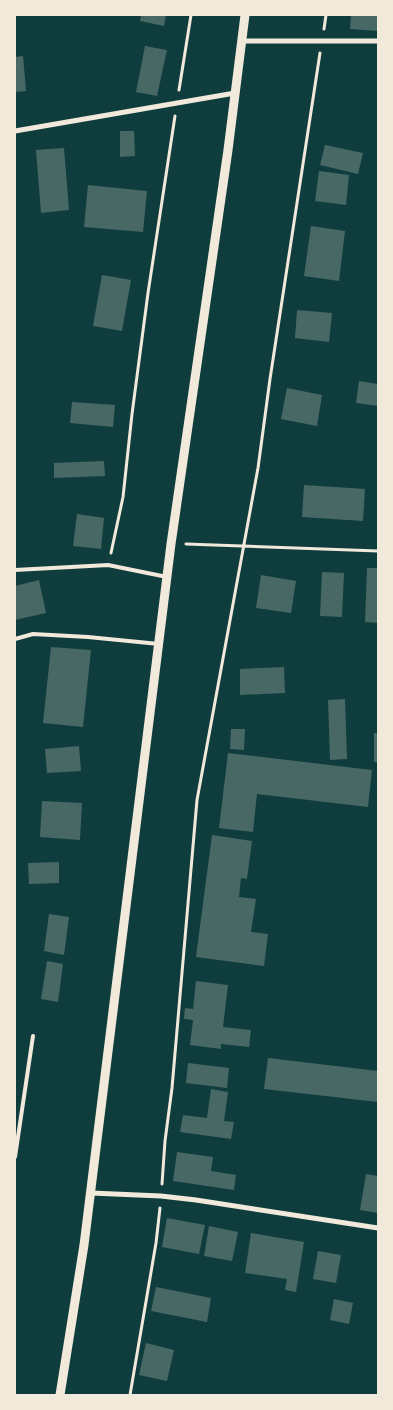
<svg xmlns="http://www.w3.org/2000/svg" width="393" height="1410" font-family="'Exo 2',sans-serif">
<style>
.building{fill:#486865}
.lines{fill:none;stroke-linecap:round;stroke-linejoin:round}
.path{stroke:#f1e9da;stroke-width:3}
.service{stroke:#f1e9da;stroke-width:4}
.minor{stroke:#f1e9da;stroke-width:5}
.tertiary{stroke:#f1e9da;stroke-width:9}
</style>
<rect width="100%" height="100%" fill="#0f3d3e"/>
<!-- building -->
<path class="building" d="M141 15H166L164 26 140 21Z
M351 15H378V31L350 29Z
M145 46 167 50 157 96 136 92Z
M23 56 26 91 15 92V57Z
M120 131H134L135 156 120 157Z
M325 145 363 153 358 174 320 165Z
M64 148 69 210 41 213 36 150Z
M319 171 349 175 346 205 315 201Z
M88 185 147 191 143 232 84 227Z
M311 226 345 231 339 281 304 276Z
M102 275 131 280 122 331 93 326Z
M297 310 332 313 329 342 295 338Z
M359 381 378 384V406L356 403Z
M287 388 322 395 317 426 281 419Z
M72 402 115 405 113 427 70 423Z
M104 461 105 476 54 478V463Z
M304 485 365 489 363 521 302 517Z
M77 514 104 518 101 549 73 546Z
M367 568H378V623L365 622Z
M322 572 344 573 342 617 320 616Z
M261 575 296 581 291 613 256 608Z
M39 580 46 613 15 620V586Z
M51 647 91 650 83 727 43 723Z
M284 667 285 693 240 695V669Z
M345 699 347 759 330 760 328 700Z
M231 729H245L244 750 230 749Z
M374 733H378V762H374Z
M79 746 81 771 47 773 45 749Z
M228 753 372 770 368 807 257 794 253 832 219 828Z
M42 801 82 803 80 840 40 837Z
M212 835 252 841 247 879 241 878 239 897 256 899 251 932 268 934 264 966 196 957Z
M59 862V883L29 884 28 863Z
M49 914 69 917 64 955 44 951Z
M47 961 63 964 58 1002 41 999Z
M196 981 228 985 223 1027 251 1030 249 1047 221 1044V1049L190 1045 193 1020 184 1019 185 1008 193 1009Z
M268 1058 378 1071V1102L264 1089Z
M188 1063 229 1068 227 1088 186 1083Z
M211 1089 228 1092 224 1121 234 1122 231 1139 180 1132 183 1115 207 1118Z
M177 1152 213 1157 211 1171 236 1175 234 1190 173 1181Z
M366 1174 378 1176V1213L360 1210Z
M167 1218 205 1225 199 1254 162 1247Z
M209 1226 238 1232 232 1261 204 1256Z
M251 1233 304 1242 296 1292 285 1290 287 1279 245 1273Z
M318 1251 341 1255 336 1283 313 1279Z
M156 1287 211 1298 207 1322 151 1311Z
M334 1299 353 1303 349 1324 330 1320Z
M146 1343 174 1350 167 1381 139 1375Z"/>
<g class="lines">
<!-- path -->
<path class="path" d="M324 29 326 15
M179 90 191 15
M186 544 378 551
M111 553 123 497 132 414 148 293 175 116
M162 1184 165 1141 172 1088 197 800 258 468 270 379 320 53
M130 1395 156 1243 160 1208"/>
<!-- service -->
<path class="service" d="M15 570 108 565 167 577
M15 639 33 634 88 637 159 644
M15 1157 33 1036"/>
<!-- minor -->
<path class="minor" d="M242 41H378
M15 131 235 93
M91 1193 161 1196 196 1200 378 1228"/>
<!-- tertiary -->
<path class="tertiary" d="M60 1395 84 1245 171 544 228 150 245 15"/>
</g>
<!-- border -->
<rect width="393" height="1410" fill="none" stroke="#f1e9da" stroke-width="32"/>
</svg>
